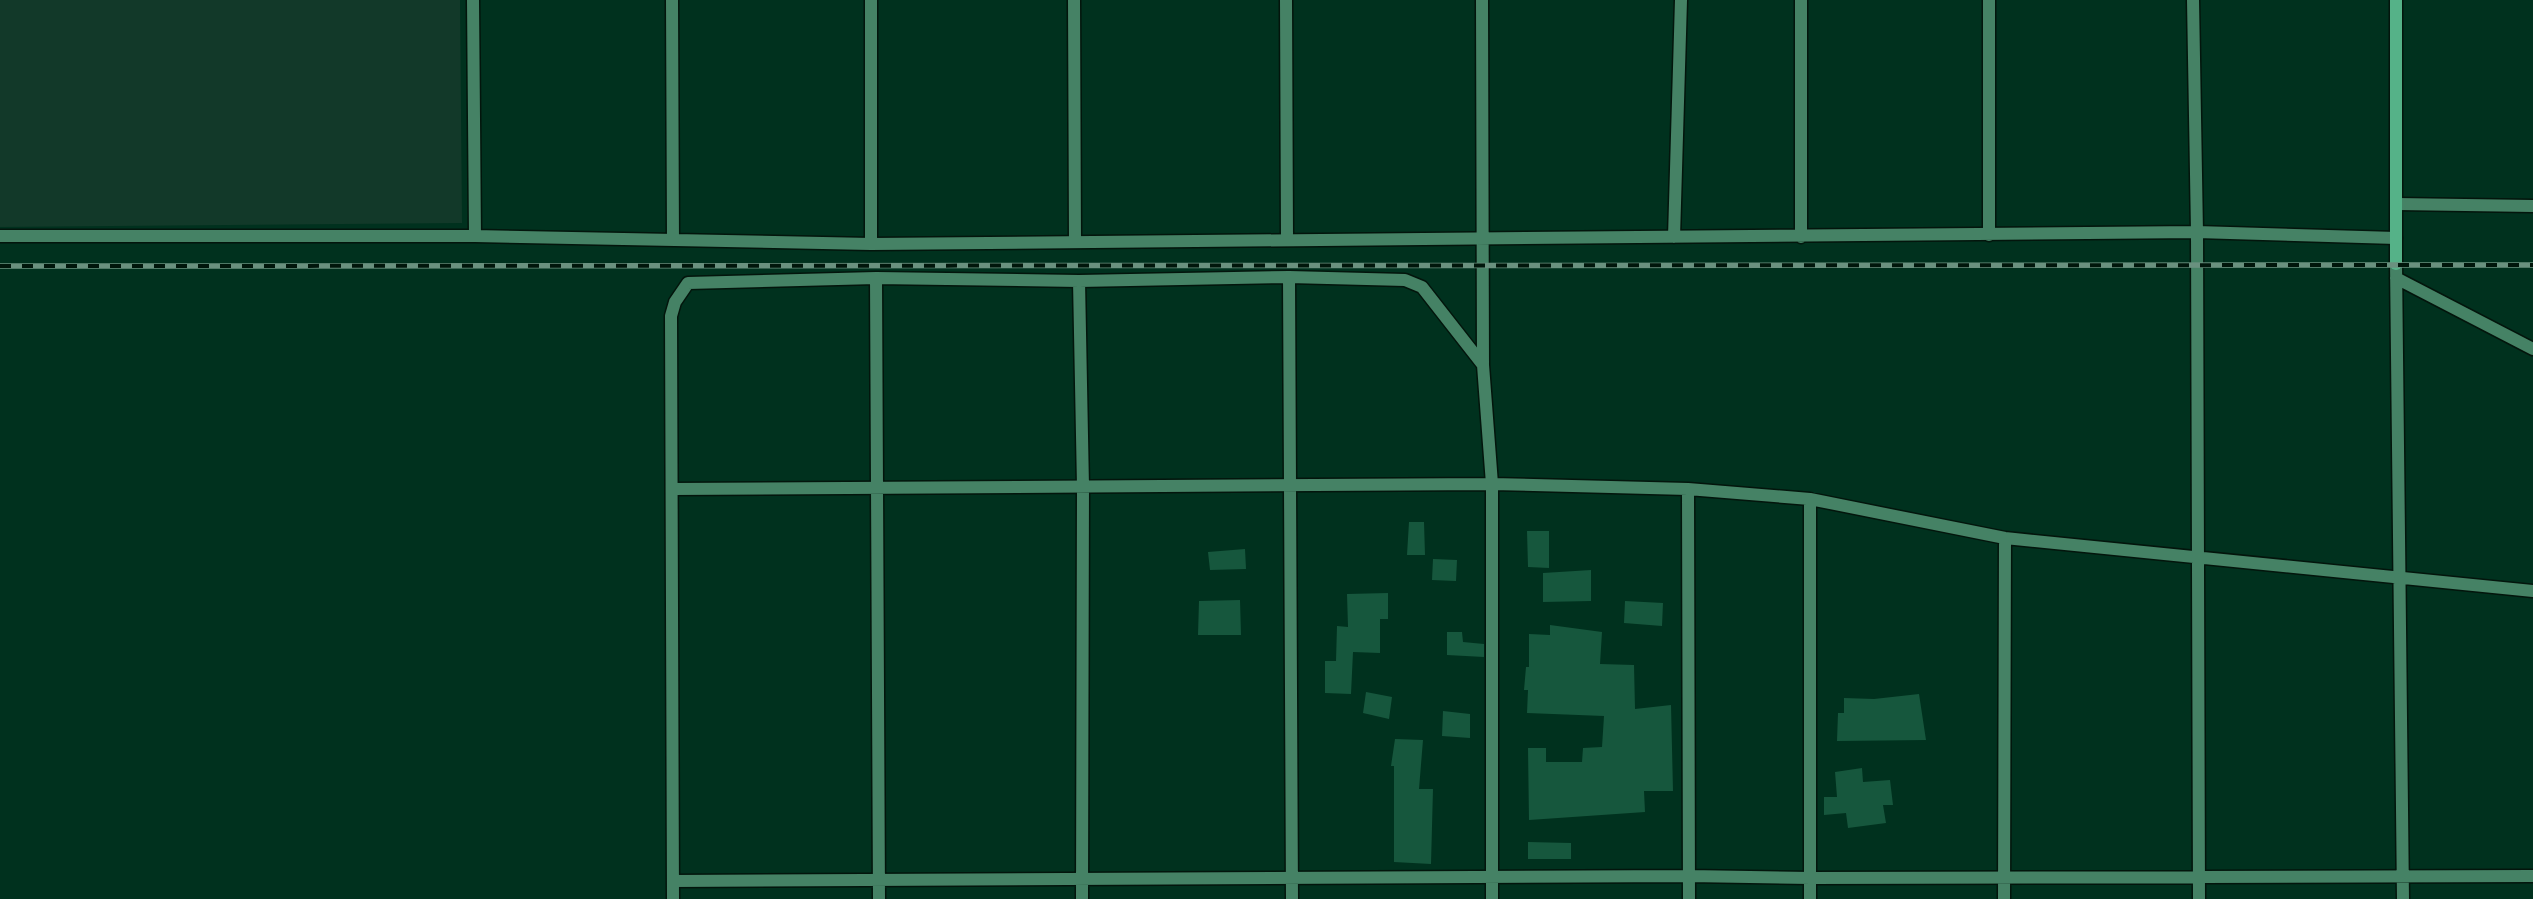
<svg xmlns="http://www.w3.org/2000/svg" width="2533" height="899" font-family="'Golos Text',sans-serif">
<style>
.built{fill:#123929}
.building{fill:#16573d}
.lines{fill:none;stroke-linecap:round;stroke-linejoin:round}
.minor-casing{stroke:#03150c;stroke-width:15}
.major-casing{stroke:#03150c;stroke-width:15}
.minor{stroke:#458265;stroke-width:12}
.major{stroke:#55b288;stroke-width:12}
.rail-casing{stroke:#6a917f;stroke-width:5.5}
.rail{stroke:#00160b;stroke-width:4;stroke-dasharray:11;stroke-linecap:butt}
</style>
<rect width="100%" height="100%" fill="#00311e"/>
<!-- built -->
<path class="built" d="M0 0H460L462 223 0 227Z"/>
<!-- building -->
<path class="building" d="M1409 522H1424L1425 555H1407Z
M1527 531H1549V568L1528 567Z
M1245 549 1246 569 1210 570 1208 552Z
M1433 559 1457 560 1456 581 1432 580Z
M1591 570V601L1543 602V573Z
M1388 593V619H1380V653L1353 652 1351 694 1325 693V661H1336L1337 626 1348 627 1347 594Z
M1240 600 1241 635H1198L1199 601Z
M1625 601 1663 603 1662 626 1624 623Z
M1550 625 1602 632 1600 664 1634 665 1635 709 1671 705 1673 791H1644L1645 812 1529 820 1528 748H1546V762H1582L1583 748 1602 747 1604 716 1527 713 1528 690H1524L1526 667H1529V634L1550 635Z
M1447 632H1462L1463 642 1484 644V657L1447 655Z
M1366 692 1392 697 1389 719 1363 713Z
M1919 694 1926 740 1837 741 1838 713H1844V698L1874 699Z
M1443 711 1470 714V738L1442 736Z
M1395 739 1423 740 1419 789H1433L1431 864 1394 862V766H1391Z
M1862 768 1863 782 1890 780 1893 805H1883L1886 823 1848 828 1846 813 1824 815V797H1837L1835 772Z
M1528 842 1571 843V859H1528Z"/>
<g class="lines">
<defs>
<path id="minor" d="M473 0 475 236
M672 0 673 240
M871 0V244
M1074 0 1075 242
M1286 0 1287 239
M1482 0 1483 365
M1801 0V237
M1989 0V235
M2193 0 2197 232 2199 899
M2397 204 2533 206
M0 236H475L871 244 2197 232 2396 238
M1674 237 1681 0
M2396 264 2403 899
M1289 277 1292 899
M876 278 879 899
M2396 278 2533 349
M1079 281 1083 487 1082 899
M672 489 1492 484 1688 489 1810 499 2005 538 2533 591
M1688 489 1689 899
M673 881 1689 876 1810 878 2533 876
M673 899 671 316 675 302 688 283 876 278 1079 281 1289 277 1405 280 1422 287 1483 365 1492 484V899
M1810 899V499
M2004 899 2005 538"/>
<path id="major" d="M2396 264V0"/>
</defs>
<!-- minor casing -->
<use href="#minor" class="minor-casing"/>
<!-- major casing -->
<use href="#major" class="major-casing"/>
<!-- minor -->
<use href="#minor" class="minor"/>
<!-- major -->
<use href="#major" class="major"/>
<defs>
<path id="rail" d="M0 266 2533 265"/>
</defs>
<!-- rail casing -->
<use href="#rail" class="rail-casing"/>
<!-- rail -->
<use href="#rail" class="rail"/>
</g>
</svg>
